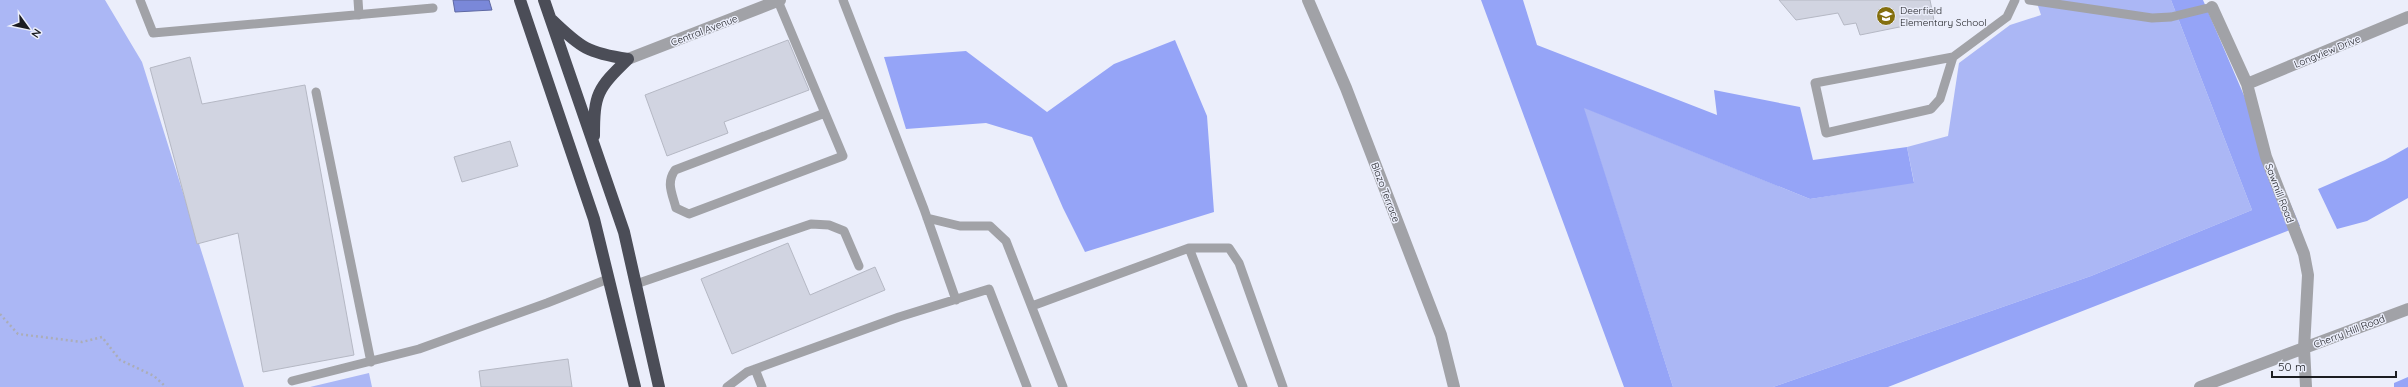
<svg xmlns="http://www.w3.org/2000/svg" width="2408" height="387" font-family="Quicksand,sans-serif">
<style>
.green{fill:#abb7f5}
.forest{fill:#95a4f7}
.water{fill:#7a88d9;stroke:#5e68a2}
.building{fill:#d1d4e1;stroke:#b5b8c4}
.lines{fill:none;stroke-linecap:round;stroke-linejoin:round}
.path{stroke:#abadb7;stroke-width:2.5;stroke-dasharray:2 3;stroke-linecap:butt}
.lane{stroke:#a1a2a7;stroke-width:9}
.street{stroke:#a1a2a7;stroke-width:12}
.highway{stroke:#4b4d57;stroke-width:12}
.labels{text-anchor:middle;stroke-width:3;stroke-linejoin:round;paint-order:stroke}
.poi-label{font-size:10px;fill:#1c1d21;stroke:#ebeefb;text-anchor:start}
.street-label{font-size:10px;fill:#1c1d21;stroke:#ebeefb}
</style>
<rect width="100%" height="100%" fill="#ebeefb"/>
<!-- green -->
<path class="green" d="M0 0H105L142 62 244 387H0Z
M2036 0H2171L2252 210 2091 276 1773 387H1673L1583 107 1810 199 1914 182 1907 147 1948 136 1959 63 2010 25 2041 15Z
M369 373 372 387H310Z"/>
<!-- forest -->
<path class="forest" d="M1481 0H1523L1537 45 1717 115 1714 90 1800 107 1813 160 1907 147 1914 183 1810 199 1584 108 1673 387H1624Z
M2171 0H2203L2300 226 1888 387H1773L2091 276 2252 210Z
M1175 40 1207 116 1214 212 1085 252 1063 208 1032 137 986 123 906 129 884 57 966 51 1047 112 1114 64Z
M2408 147V198L2367 221 2337 229 2318 189 2385 160Z
M2408 377V387H2394V383Z"/>
<!-- water -->
<path class="water" d="M453 0H489L492 10 455 12Z"/>
<!-- building -->
<path class="building" d="M1779 0H1930L1934 20 1860 35 1856 23 1844 25 1838 13 1796 20Z
M788 40 809 90 724 122 728 133 667 156 645 95Z
M190 57 202 104 305 85 354 355 263 372 238 233 197 244 150 68Z
M510 141 518 166 462 182 454 157Z
M788 243 810 295 875 267 885 290 732 354 701 279Z
M568 359 572 387H481L479 371Z"/>
<g class="lines">
<!-- path -->
<path class="path" d="M0 314 18 334 82 342 102 337 120 360 154 376 166 387"/>
<!-- lane -->
<path class="lane" d="M140 0 153 33 433 8
M358 0 359 15
M843 0 924 209 956 300
M2029 0 2152 18 2171 17 2212 7
M778 1 843 156 689 214 676 208C672 193 666 183 675 170L825 113
M1953 57 1940 99 1931 109 1826 133 1815 83 1953 57 2007 17 2015 0
M316 92 371 362
M927 218 960 226H990L1006 241 1063 387
M1189 248H1229L1239 263 1283 387
M636 284 811 224 829 225 844 231 859 266
M1032 306 1189 248 1243 387
M755 369 762 387
M292 381 419 349 547 303 608 279
M727 387 747 372 899 317 989 289 1027 387"/>
<!-- street -->
<path class="street" d="M1308 0 1346 88 1441 335 1454 387
M2212 7 2247 84 2266 157 2304 254 2308 275 2304 348 2306 387
M628 59 780 0
M2247 84 2408 17
M2200 387 2408 309"/>
<!-- highway -->
<path class="highway" d="M520 0 594 219 635 387
M544 0 624 232 659 387
M552 20C581 48 588 53 628 59
M594 136C594 94 597 89 628 59"/>
</g>
<!-- icons -->
<defs>
<symbol id="school-disc" viewBox="-11 -11 22 22"><circle r="9.5" fill="#846f0e" stroke="#ebeefb"/><path d="M0-5L7-2L0 1L-7-2ZM-4 1L0 2.5L4 1V4Q0 6-4 4Z" fill="#fff"/></symbol>
</defs>
<g fill-rule="evenodd">
<use href="#school-disc" x="1875" y="5" width="22" height="22"/>
</g>
<g class="labels">
<!-- poi labels -->
<g class="poi-label">
<text x="1900" y="14">Deerfield<tspan x="1900" dy="12">Elementary School</tspan></text>
</g>
<!-- street labels -->
<g class="street-label">
<text transform="translate(704 30) rotate(-21)" y="4">Central Avenue</text>
<text transform="translate(2327 51) rotate(-22)" y="4">Longview Drive</text>
<text transform="translate(1386 192) rotate(69)" y="4">Blazo Terrace</text>
<text transform="translate(2280 193) rotate(69)" y="4">Sawmill Road</text>
<text transform="translate(2349 331) rotate(-21)" y="4">Cherry Hill Road</text>
</g>
</g>
<!-- north arrow -->
<g transform="translate(28 28) rotate(123)" stroke="#ebeefb" stroke-width="3" paint-order="stroke">
<path d="M0-3L7 15L0 10L-7 15Z" fill="#1c1d21"/>
<text y="-6" font-size="11" font-weight="bold" text-anchor="middle" fill="#1c1d21">N</text>
</g>
<!-- scale -->
<path d="M2272 371v6h124v-6" fill="none" stroke="#1c1d21" stroke-width="2"/>
<text x="2278" y="371" font-size="12" fill="#1c1d21" stroke="#ebeefb" stroke-width="3" paint-order="stroke">50 m</text>
</svg>
